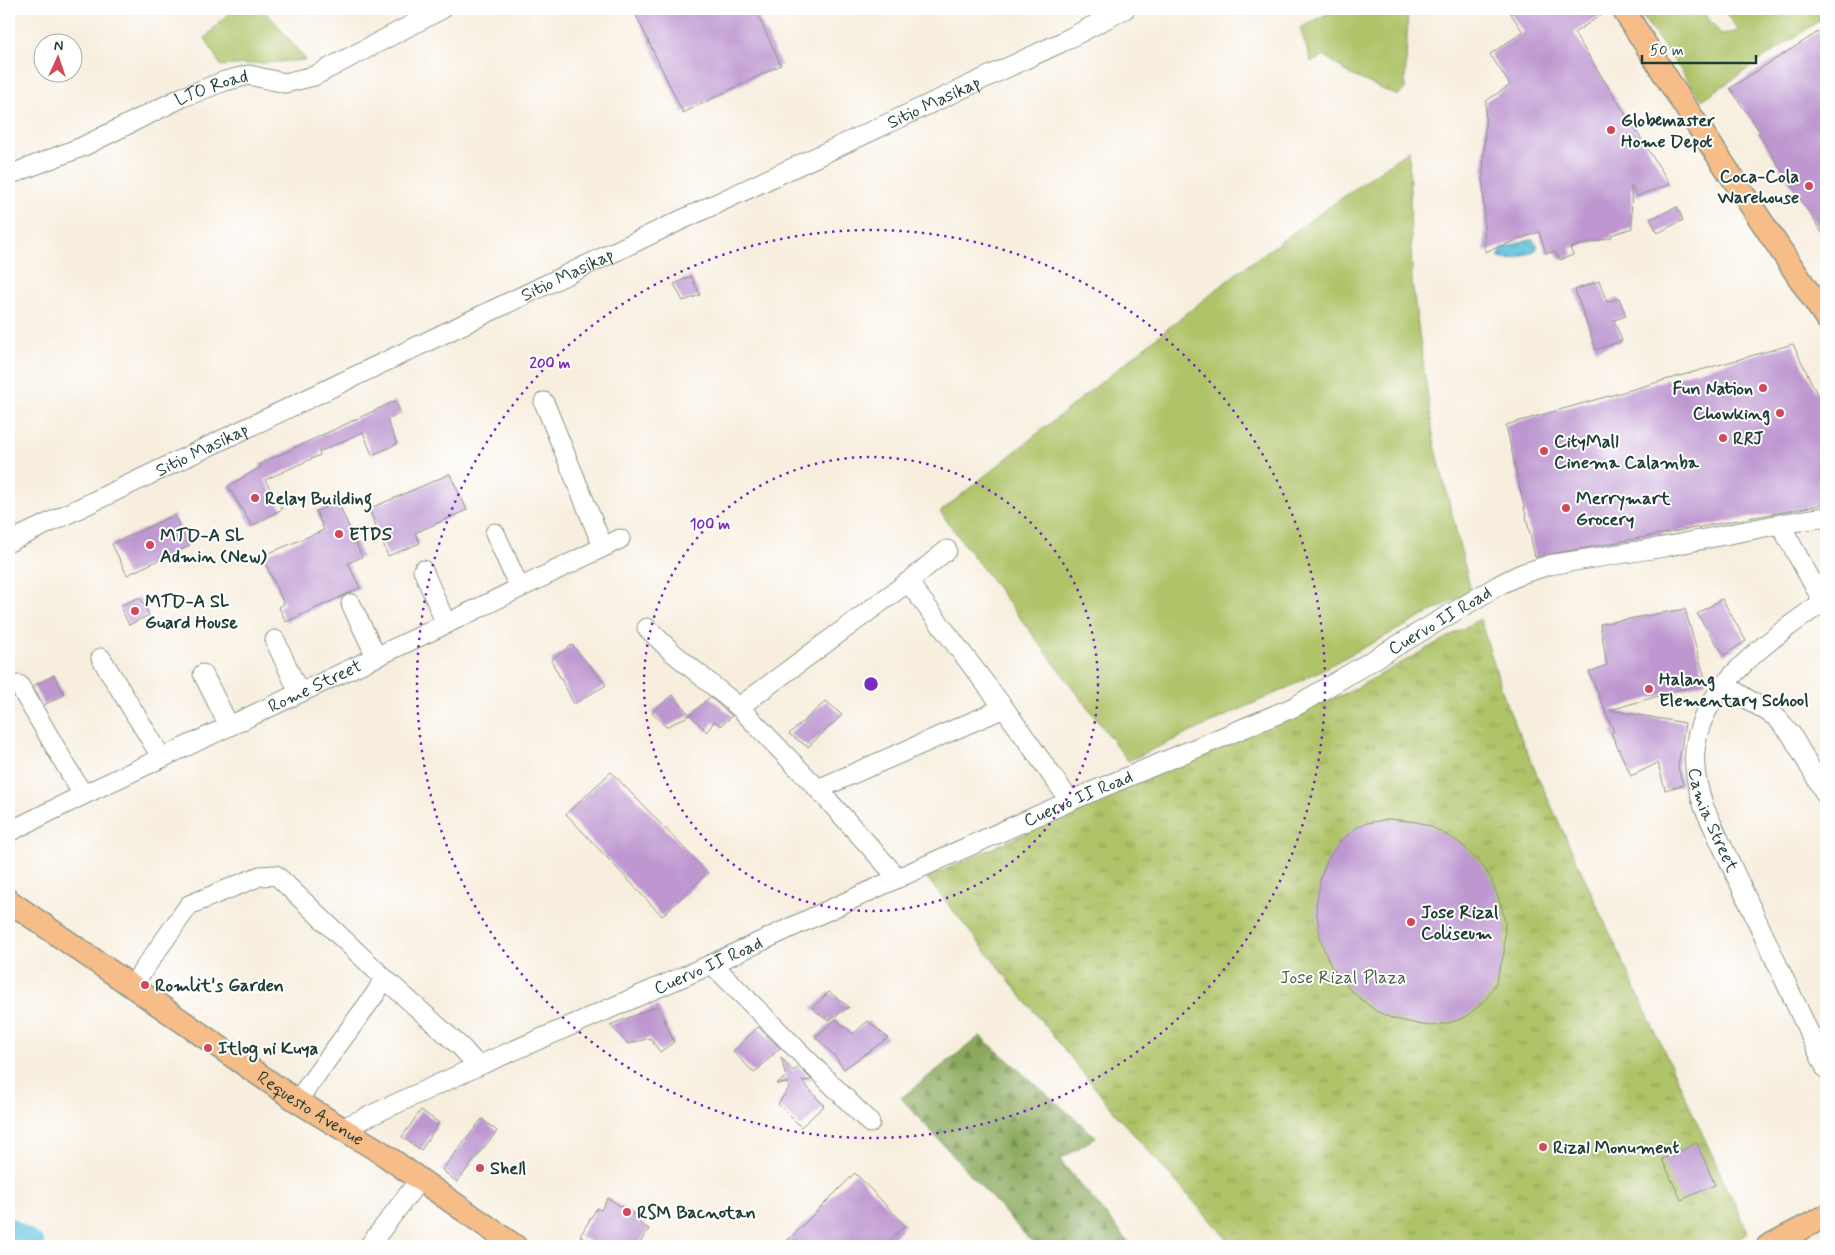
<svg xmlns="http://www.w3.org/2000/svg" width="1835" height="1255" font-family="Mynerve,sans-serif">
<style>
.grass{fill:#afc367;stroke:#67804e}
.forest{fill:url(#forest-firs);stroke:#557348}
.park{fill:url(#park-tufts);stroke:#67804e}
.water{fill:url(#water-waves);stroke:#3e7e88}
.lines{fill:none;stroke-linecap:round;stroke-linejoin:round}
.river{stroke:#5dbfdc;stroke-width:28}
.building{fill:#be97d0}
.minor-casing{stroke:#8b9689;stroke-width:21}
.major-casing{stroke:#8b9689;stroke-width:25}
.minor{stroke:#fff;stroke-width:19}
.major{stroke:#f7bd88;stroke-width:22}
.ring{fill:none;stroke:#7b2cbf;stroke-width:2.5;stroke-dasharray:2.5 5}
.poi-dot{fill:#d1495b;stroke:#fff;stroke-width:2}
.labels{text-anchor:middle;stroke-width:4;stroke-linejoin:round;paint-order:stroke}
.street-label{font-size:18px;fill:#1f3d34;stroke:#fff}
.poi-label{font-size:18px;font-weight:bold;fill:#1f3d34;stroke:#fff;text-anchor:start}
.park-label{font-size:18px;fill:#435e41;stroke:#fff}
.centre{fill:#7b2cbf;stroke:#fff;stroke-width:2.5}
.ring-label{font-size:15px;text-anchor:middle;font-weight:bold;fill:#7b2cbf;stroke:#fff;stroke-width:4;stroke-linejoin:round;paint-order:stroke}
</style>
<defs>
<pattern id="forest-firs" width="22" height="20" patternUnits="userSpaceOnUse" patternTransform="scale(1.25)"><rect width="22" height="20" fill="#8ba95c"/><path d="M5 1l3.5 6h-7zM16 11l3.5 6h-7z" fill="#718b4d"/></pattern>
<pattern id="park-tufts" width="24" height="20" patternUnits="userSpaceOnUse" patternTransform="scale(1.25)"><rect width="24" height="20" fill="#afc367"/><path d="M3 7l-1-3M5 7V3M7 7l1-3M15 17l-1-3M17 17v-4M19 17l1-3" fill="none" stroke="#8ea056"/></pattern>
<pattern id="water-waves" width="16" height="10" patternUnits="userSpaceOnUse" patternTransform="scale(1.25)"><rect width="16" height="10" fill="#5dbfdc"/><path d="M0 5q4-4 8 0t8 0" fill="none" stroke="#4c9cb3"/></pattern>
</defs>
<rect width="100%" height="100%" fill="#fff"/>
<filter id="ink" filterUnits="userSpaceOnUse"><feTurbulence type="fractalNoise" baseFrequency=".02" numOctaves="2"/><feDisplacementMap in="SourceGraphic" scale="10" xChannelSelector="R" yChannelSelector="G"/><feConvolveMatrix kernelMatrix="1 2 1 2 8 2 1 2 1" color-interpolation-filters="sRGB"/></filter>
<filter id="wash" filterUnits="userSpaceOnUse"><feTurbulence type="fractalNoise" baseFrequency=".0096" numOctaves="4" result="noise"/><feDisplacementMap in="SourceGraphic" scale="20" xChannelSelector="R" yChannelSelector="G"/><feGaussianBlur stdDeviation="1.12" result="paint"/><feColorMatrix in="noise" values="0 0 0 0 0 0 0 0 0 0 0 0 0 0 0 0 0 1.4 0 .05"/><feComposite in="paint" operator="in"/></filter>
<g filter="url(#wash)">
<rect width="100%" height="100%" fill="#f7eede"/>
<!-- grass -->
<path class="grass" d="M232 9H264L306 60 221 66 205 38Z
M1336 9H1408L1405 89 1398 96 1351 75 1325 56 1311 62 1300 28Z
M1655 9H1700L1722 35 1739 31 1722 9H1826V16L1702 100 1642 16Z
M1409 150 1412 282 1434 441 1471 591 1289 687 1128 761 940 512 1238 272Z"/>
<!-- forest -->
<path class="forest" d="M980 1036 1096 1137 1060 1160 1132 1246H1035L901 1098Z"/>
<!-- park -->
<path class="park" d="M1480 619 1506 703 1538 777 1748 1233 1727 1246H1233L1120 1119 927 878 1195 756 1349 692Z"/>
<!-- water -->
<path class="water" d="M1526 240H1533L1538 245 1536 250C1526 255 1508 264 1498 257L1502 249Z"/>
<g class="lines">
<!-- river -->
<path class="river" d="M9 1232 31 1246"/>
</g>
<g id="blocks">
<!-- building -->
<path class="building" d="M633 9H755L781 65 683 113Z
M1508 9H1610L1574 33 1670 184 1637 196 1631 186 1632 228 1611 235 1612 237 1570 248 1573 255 1560 260 1555 252 1546 253 1539 232 1485 252 1483 176 1486 101 1510 85 1490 54 1523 32Z
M1826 27V239L1758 133 1760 132 1730 88Z
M1677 207 1683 220 1658 233 1650 219Z
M691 276 700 295 683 301 674 284Z
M1599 281 1607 302 1619 298 1626 316 1614 320 1622 341 1596 350 1575 290Z
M1793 344 1826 413V504L1535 557 1506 425Z
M395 401 401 413 387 420 397 444 372 455 363 432 319 452 320 455 265 480 282 509 252 526 228 486 261 467 260 464Z
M450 474 467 510 415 533 420 543 388 556 369 509Z
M338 502 362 557 348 563 360 588 286 622 279 607 284 604 262 556 324 530 316 511Z
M174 515 189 546 127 575 112 544Z
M140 597 149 615 129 625 120 606Z
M1722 599 1746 641 1724 655 1697 614Z
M1685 609 1706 682 1610 710 1685 723 1678 767 1683 785 1665 790 1658 763 1631 776 1611 733 1614 732 1589 672 1607 665 1600 624Z
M572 645 606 685 574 704 551 660Z
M54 675 64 695 44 705 33 686Z
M673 695 690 715 666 727 652 712Z
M710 697 732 716 721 726 714 721 707 732 690 715Z
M826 701 842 715 808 747 789 734Z
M611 772 708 873 662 916 566 814Z
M1389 819 1417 822 1432 827 1460 843 1482 865 1491 879 1502 908 1505 923 1504 953 1496 983 1484 1002 1466 1016 1456 1021 1433 1026 1422 1025 1391 1018 1376 1011 1351 991 1331 966 1325 952 1320 937 1316 906 1321 876 1327 861 1339 842 1356 828 1367 823Z
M829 992 849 1007 828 1021 812 1008Z
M658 1006 674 1042 660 1052 650 1038 628 1044 610 1025Z
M836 1019 853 1034 868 1021 888 1038 844 1069 833 1054 815 1037Z
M758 1027 780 1048 754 1073 733 1051Z
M781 1057 793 1071 799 1067 812 1080 802 1081 824 1106 801 1127 778 1104 789 1088 788 1083 776 1084 786 1077Z
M421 1110 439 1123 421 1150 402 1137Z
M482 1119 497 1131 457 1182 442 1170Z
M1697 1143 1715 1185 1681 1200 1662 1159Z
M855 1173 905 1225 884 1246H782Z
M608 1198 641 1219 639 1223 649 1229 638 1246H596L580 1236 597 1208 601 1210Z"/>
</g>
</g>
<g filter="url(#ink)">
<use href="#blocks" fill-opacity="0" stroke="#8b9689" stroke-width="1"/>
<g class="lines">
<defs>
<g id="minor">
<path id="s1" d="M9 175 82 147 183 97 225 81 249 75 285 83 314 76 442 9"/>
<path d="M544 402 603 547"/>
<path d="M1780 524 1826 607"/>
<path d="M495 533 519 587"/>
<path id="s2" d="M9 542 660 230 1062 42 1125 9"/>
<path d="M423 570 446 624"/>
<path d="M908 582 1004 708 1070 801"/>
<path id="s3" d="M1823 602C1777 634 1704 684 1696 743 1692 765 1697 786 1704 807L1826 1069"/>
<path d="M351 604 376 656"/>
<path d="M647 628 672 652 739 707 818 789 898 878"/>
<path d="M275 640 299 693"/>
<path d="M101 658 162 758"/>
<path d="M203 674 229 726"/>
<path d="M19 685 83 795"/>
<path d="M1725 685 1776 717 1791 734 1826 795"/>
<path d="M739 707 908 582 947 550"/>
<path d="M818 789 1004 708"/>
<path id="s4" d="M9 832 83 795 446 624 620 539"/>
<path d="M712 964 870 1123"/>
<path d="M384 978 462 1048 478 1066"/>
<path d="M132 986 189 905 260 876 276 875 384 978 376 993 297 1101"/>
<path id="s5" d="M341 1129 478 1066 712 964 898 878 1070 801 1294 707 1499 585 1521 574 1549 565 1664 547 1780 524 1826 517"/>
<path d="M369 1246 420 1179"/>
</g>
<g id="major">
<path d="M1623 9 1684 105 1826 318"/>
<path id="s6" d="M9 901 297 1101 379 1151 515 1246"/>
<path d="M1768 1246 1826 1216"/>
</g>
</defs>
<!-- minor casing -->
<use href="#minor" class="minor-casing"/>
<!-- major casing -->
<use href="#major" class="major-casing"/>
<!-- minor -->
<use href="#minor" class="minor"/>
<!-- major -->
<use href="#major" class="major"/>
</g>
</g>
<!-- distance rings -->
<g class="ring">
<circle cx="871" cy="684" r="227"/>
<circle cx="871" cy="684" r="454"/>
</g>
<!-- markers -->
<g class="poi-dot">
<circle cx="1611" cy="130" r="5"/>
<circle cx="1809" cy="186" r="5"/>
<circle cx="1763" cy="388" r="5"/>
<circle cx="1780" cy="413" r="5"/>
<circle cx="1723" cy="438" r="5"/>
<circle cx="1544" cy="451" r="5"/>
<circle cx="255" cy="498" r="5"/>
<circle cx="1566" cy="508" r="5"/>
<circle cx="339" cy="534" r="5"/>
<circle cx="150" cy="545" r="5"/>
<circle cx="135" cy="611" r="5"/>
<circle cx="1649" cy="689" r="5"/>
<circle cx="1411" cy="922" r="5"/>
<circle cx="145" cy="985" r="5"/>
<circle cx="208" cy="1048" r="5"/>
<circle cx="1543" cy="1147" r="5"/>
<circle cx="480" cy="1168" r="5"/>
<circle cx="627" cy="1212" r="5"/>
</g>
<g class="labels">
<!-- street labels -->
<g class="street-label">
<text dy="6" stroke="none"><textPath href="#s1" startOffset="221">LTO Road</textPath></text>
<text dy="6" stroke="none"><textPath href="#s2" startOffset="1024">Sitio Masikap</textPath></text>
<text dy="6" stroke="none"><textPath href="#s2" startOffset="619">Sitio Masikap</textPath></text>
<text dy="6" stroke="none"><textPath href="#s2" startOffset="214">Sitio Masikap</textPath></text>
<text dy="6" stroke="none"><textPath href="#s5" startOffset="1212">Cuervo II Road</textPath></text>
<text dy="6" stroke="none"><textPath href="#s4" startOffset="339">Rome Street</textPath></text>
<text dy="6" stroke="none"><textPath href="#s5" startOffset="808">Cuervo II Road</textPath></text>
<text dy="6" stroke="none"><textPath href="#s3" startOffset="275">Camia Street</textPath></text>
<text dy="6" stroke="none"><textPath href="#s5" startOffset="402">Cuervo II Road</textPath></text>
<text dy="6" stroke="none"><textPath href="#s6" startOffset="366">Requesto Avenue</textPath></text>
</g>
<!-- poi labels -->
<g class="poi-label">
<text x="1621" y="126">Globemaster<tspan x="1621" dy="21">Home Depot</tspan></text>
<text x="1799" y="182" text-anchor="end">Coca-Cola<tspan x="1799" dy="21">Warehouse</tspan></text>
<text x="1753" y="394" text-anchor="end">Fun Nation</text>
<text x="1770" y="419" text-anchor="end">Chowking</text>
<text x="1733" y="444">RRJ</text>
<text x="1554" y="447">CityMall<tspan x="1554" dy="21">Cinema Calamba</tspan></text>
<text x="265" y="504">Relay Building</text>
<text x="1576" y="504">Merrymart<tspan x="1576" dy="21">Grocery</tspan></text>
<text x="349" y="540">ETDS</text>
<text x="160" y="541">MTD-A SL<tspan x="160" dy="21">Admin (New)</tspan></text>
<text x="145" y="607">MTD-A SL<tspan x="145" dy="21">Guard House</tspan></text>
<text x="1659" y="685">Halang<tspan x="1659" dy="21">Elementary School</tspan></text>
<text x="1421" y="918">Jose Rizal<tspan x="1421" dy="21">Coliseum</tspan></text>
<text x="155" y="991">Romlit's Garden</text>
<text x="218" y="1054">Itlog ni Kuya</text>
<text x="1553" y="1153">Rizal Monument</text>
<text x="490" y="1174">Shell</text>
<text x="637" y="1218">RSM Bacnotan</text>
</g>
<!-- park labels -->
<g class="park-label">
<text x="1343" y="983">Jose Rizal Plaza</text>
</g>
</g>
<circle cx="871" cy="684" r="8" class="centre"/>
<g class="ring-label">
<text x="550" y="368">200 m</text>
<text x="710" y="529">100 m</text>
</g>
<!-- margin -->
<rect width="1835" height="1255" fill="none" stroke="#fff" stroke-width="30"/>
<!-- north arrow -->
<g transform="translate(58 58) rotate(3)"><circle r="24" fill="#ffffff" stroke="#a5b1ae"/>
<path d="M0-4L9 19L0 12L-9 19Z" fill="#d1495b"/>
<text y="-8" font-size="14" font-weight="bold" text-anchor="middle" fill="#1f3d34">N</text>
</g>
<!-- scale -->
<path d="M1642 55v8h114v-8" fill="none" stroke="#1f3d34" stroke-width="2.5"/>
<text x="1650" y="55" font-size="15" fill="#1f3d34" stroke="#ffffff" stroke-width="4" paint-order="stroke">50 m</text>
</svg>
